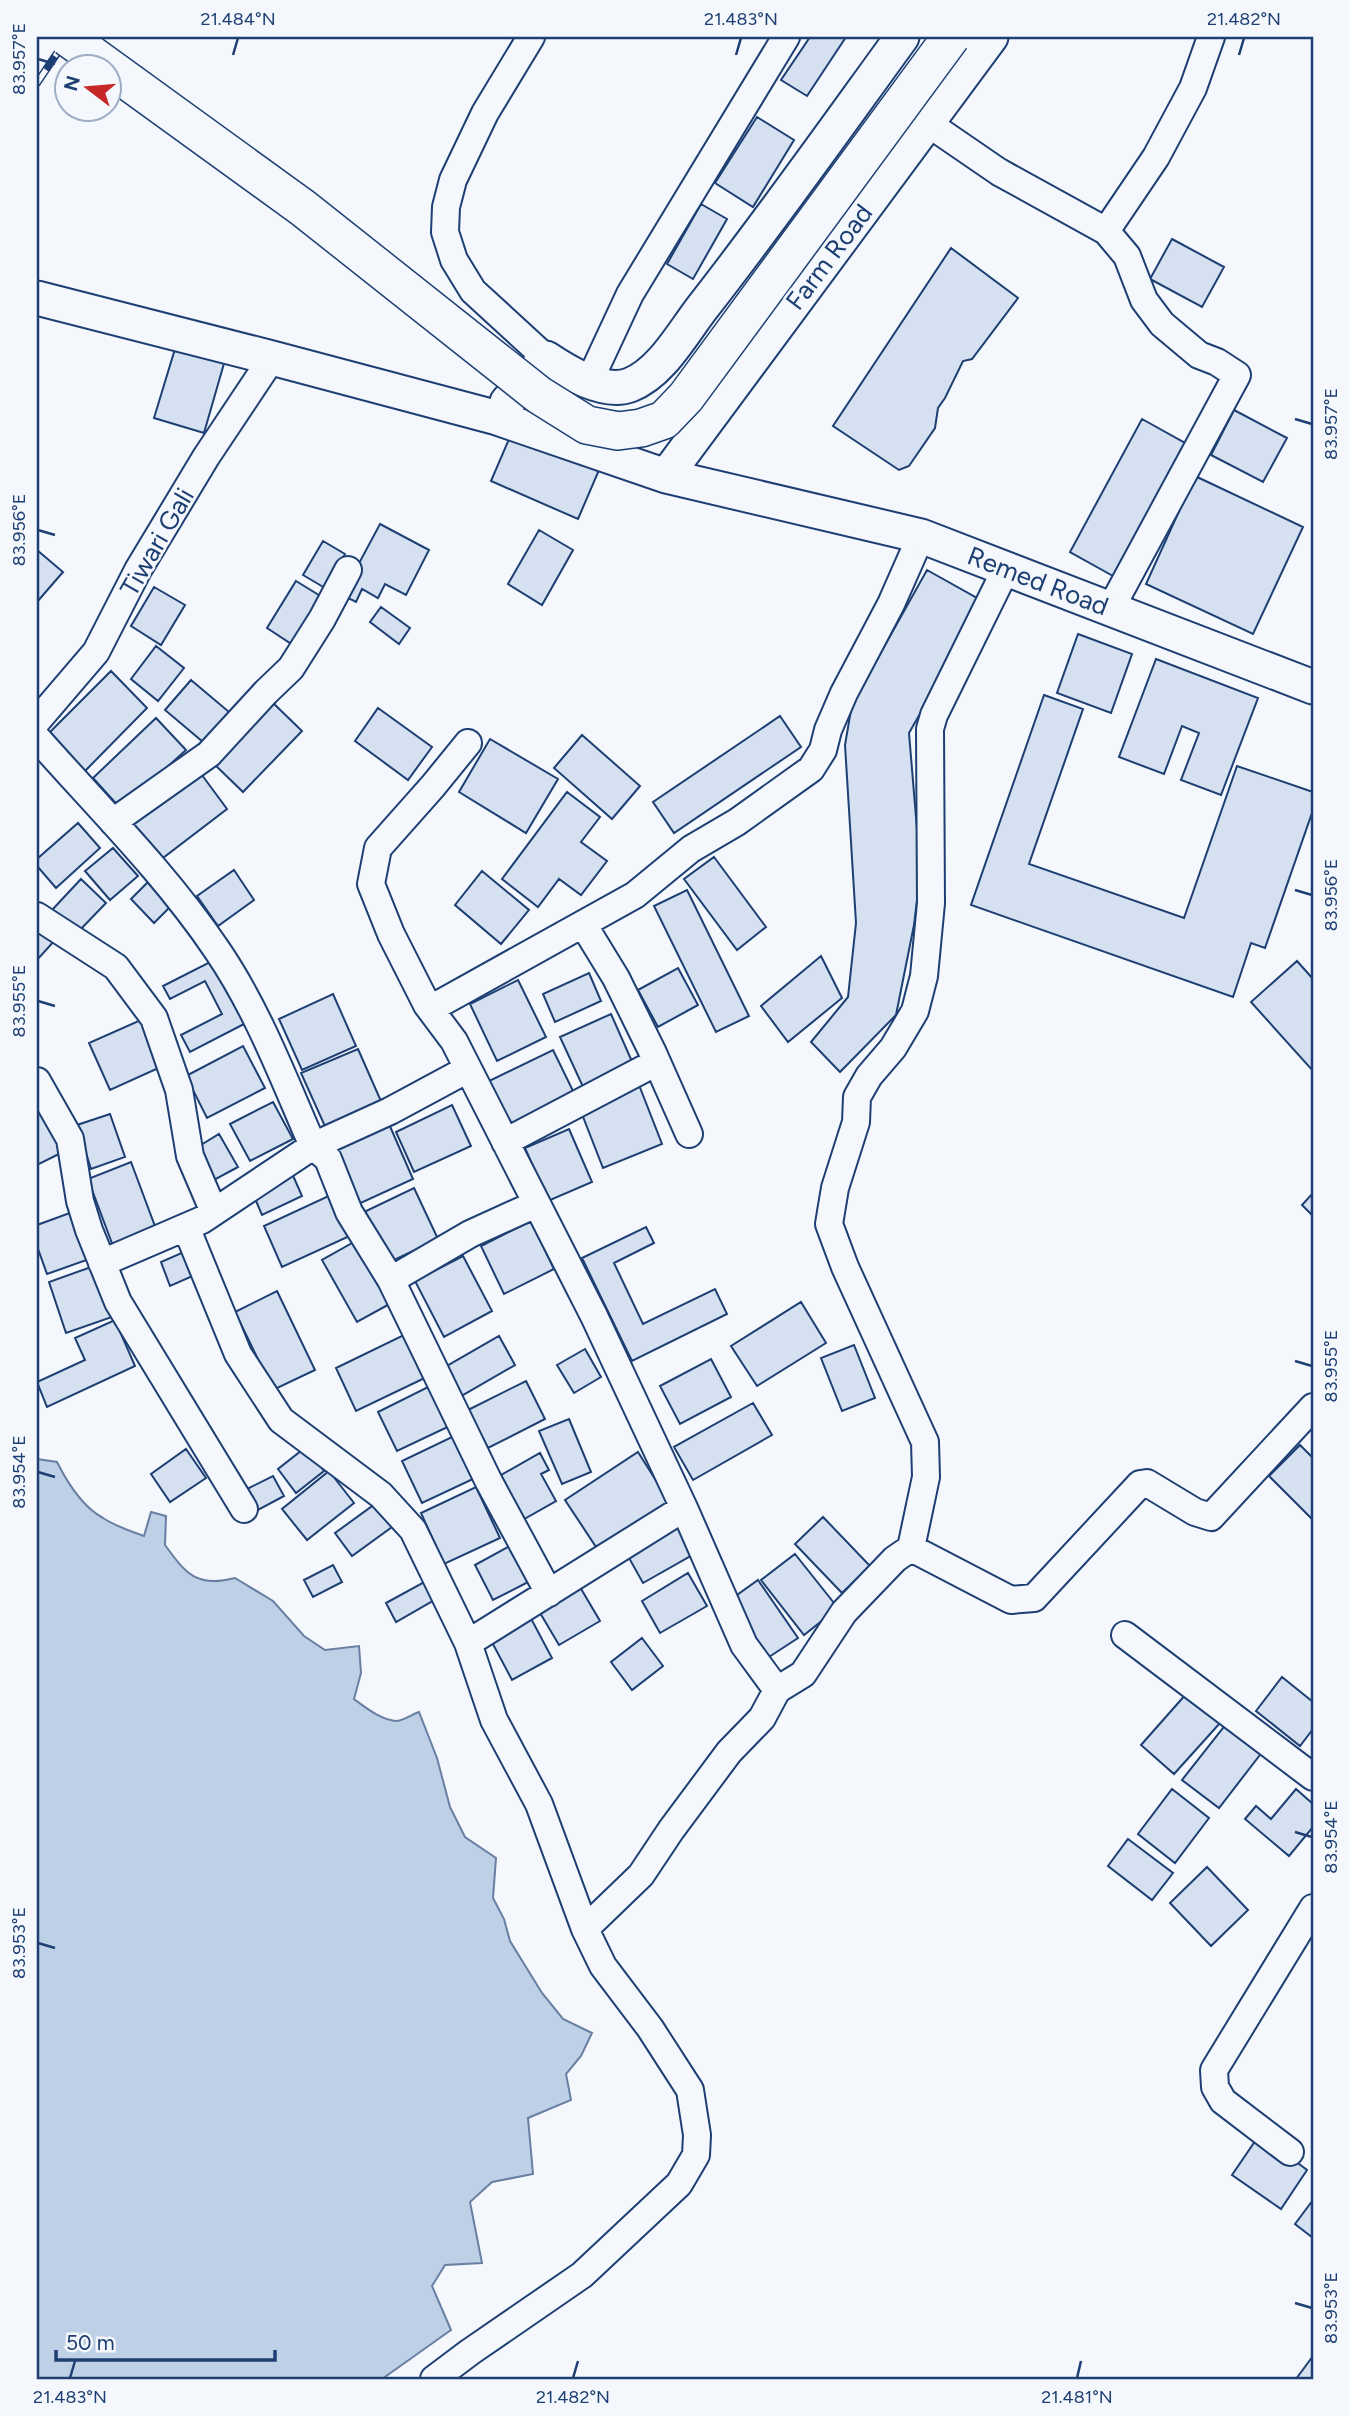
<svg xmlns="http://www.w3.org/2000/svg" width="1350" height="2416" font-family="Figtree,sans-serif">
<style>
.water{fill:#bed0e5;stroke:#687fa3;stroke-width:2}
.building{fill:#d5e0f0;stroke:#1d3f73;stroke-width:2}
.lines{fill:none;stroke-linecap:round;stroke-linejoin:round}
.minor-casing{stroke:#1d3f73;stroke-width:30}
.tertiary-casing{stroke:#1d3f73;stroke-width:37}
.minor{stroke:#f4f7fb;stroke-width:26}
.tertiary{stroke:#f4f7fb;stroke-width:33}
.rail-casing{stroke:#1d3f73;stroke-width:8}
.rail{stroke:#f4f7fb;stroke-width:5;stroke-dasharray:16;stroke-linecap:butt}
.secondary-bridge-casing{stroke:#1d3f73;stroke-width:40;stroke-linecap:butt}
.secondary-bridge{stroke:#f4f7fb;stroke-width:37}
.ticks{fill:none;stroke:#1d3f73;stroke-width:2.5}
.labels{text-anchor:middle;stroke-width:5;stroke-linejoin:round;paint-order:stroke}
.street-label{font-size:26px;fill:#1d3f73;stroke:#f4f7fb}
.neatline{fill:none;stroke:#1d3f73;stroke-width:2.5}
.ticks-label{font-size:18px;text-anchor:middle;fill:#1d3f73}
</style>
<rect width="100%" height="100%" fill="#f4f7fb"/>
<!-- water -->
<path class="water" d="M37 1459 57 1462C67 1482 83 1507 103 1518 115 1526 130 1531 144 1536L151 1512 166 1516 165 1545C186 1574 197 1588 235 1578L273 1601 304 1636 325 1650 359 1646 361 1673 354 1699C365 1707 382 1721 397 1721 404 1720 413 1714 419 1712L437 1758 450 1807 465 1837 496 1858 493 1898 504 1919 510 1941 542 1993 563 2019 592 2033 581 2056 566 2074 571 2100 528 2118 533 2174 492 2182 470 2202 482 2263 445 2265 432 2286 451 2330 382 2379H37Z"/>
<!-- building -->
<path class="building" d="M810 37H846L807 96 781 80Z
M757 117 794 140 753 207 715 183Z
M701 204 727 219 693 279 667 264Z
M1172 239 1224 267 1202 307 1150 279Z
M951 248 1018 298 972 359 963 361 945 398 938 408 935 428 909 466 899 470 833 426Z
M178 339 227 353 204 433 154 418Z
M1234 410 1287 438 1263 482 1211 455Z
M1142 419 1185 443 1113 576 1070 552Z
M515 425 602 463 578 519 491 481Z
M1195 476 1303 527 1253 634 1146 584Z
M380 524 429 550 406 595 385 584 378 598 362 589 356 602 342 595Z
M539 530 573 550 542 605 508 584Z
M323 541 345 554 325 588 303 575Z
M37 550 63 572 37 602Z
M927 570 984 602 909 733 917 829 918 891 914 925 896 1015 840 1072 811 1042 848 997 856 923 845 745 852 704Z
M296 581 322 597 293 645 267 628Z
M154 587 185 605 161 645 131 626Z
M381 607 410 628 399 644 370 622Z
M1078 634 1132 654 1111 713 1057 693Z
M156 646 184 668 158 701 131 679Z
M1156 659 1258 698 1221 795 1181 780 1199 733 1182 726 1164 774 1119 757Z
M111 671 147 708 85 771 48 734Z
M191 680 235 717 209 747 165 710Z
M1044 695 1083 709 1029 864 1184 918 1237 766 1313 792V810L1265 948 1251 943 1233 997 971 905Z
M270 700 302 731 243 792 211 761Z
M378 708 432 747 408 780 355 741Z
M780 716 801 747 674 833 653 802Z
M156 718 186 750 121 809 93 778Z
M582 735 640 786 612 819 554 768Z
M490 739 558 779 526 833 459 792Z
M199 771 227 809 155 864 127 827Z
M567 792 600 817 581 842 607 861 581 895 559 879 538 907 502 879Z
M78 823 100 848 56 888 37 866V859Z
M113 848 138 876 110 900 85 871Z
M714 857 766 927 737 950 684 879Z
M234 870 254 900 218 926 197 896Z
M482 871 529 910 501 944 455 905Z
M153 877 176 901 154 923 131 899Z
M81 879 106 903 77 933 52 910Z
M687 890 749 1016 716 1032 654 906Z
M37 921 56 939 37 960Z
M821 956 842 998 788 1042 761 1006Z
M214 960 246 1023 190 1052 181 1035 222 1014 205 981 170 999 163 986Z
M1297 961 1313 979V1071L1251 1002Z
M678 968 698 1005 658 1027 638 990Z
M589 973 601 1001 555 1022 543 994Z
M518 980 546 1037 497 1061 470 1004Z
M333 994 356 1046 302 1070 279 1019Z
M611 1014 634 1066 584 1089 560 1037Z
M143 1019 163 1066 110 1090 89 1043Z
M243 1046 265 1088 207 1118 186 1076Z
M358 1049 384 1108 328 1133 301 1073Z
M553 1050 576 1097 508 1130 485 1083Z
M639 1085 662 1144 603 1168 580 1109Z
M37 1101 69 1149 37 1165Z
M273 1102 293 1139 250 1161 230 1124Z
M452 1105 471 1146 414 1172 396 1132Z
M110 1114 125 1157 91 1169 77 1125Z
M389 1124 413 1179 352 1207 328 1152Z
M569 1129 592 1182 548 1201 525 1148Z
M219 1134 238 1167 214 1180 196 1148Z
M131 1162 156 1229 113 1246 88 1179Z
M291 1171 302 1196 262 1215 251 1189Z
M414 1188 438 1239 388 1263 364 1212Z
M335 1193 354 1234 282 1267 264 1226Z
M1313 1193V1216L1302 1205Z
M78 1210 95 1257 47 1274 37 1246V1225Z
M531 1221 554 1269 504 1294 481 1246Z
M646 1227 654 1243 614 1263 643 1324 715 1289 727 1314 632 1361 582 1258Z
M361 1238 395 1301 357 1322 322 1260Z
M186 1251 195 1275 170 1286 161 1262Z
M463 1256 492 1311 444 1337 415 1281Z
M94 1266 112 1317 66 1333 49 1282Z
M277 1291 315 1370 273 1390 235 1312Z
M801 1302 826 1343 757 1386 731 1346Z
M115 1320 135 1366 47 1407 37 1382 85 1360 75 1338Z
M410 1332 431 1375 356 1411 336 1368Z
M499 1336 515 1365 456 1399 440 1370Z
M854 1345 875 1398 842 1411 821 1358Z
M585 1349 601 1377 574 1393 557 1365Z
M711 1359 731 1397 680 1424 660 1386Z
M526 1381 545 1419 488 1448 468 1410Z
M436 1383 456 1423 397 1451 378 1412Z
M753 1403 772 1435 693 1480 674 1447Z
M569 1419 591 1472 562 1484 539 1431Z
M454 1436 473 1479 422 1503 402 1461Z
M1300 1445 1313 1458V1520L1269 1476Z
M306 1447 324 1471 296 1493 278 1469Z
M186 1449 206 1478 170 1502 151 1474Z
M638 1452 672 1506 600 1553 565 1500Z
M540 1453 549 1470 541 1474 556 1501 519 1522 494 1479Z
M329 1471 354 1503 307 1540 282 1509Z
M273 1476 284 1496 258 1510 247 1489Z
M476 1487 500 1538 444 1564 421 1513Z
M375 1504 392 1527 352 1556 335 1533Z
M823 1517 870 1566 842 1593 795 1544Z
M675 1520 694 1554 643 1583 624 1549Z
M517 1542 536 1578 493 1600 475 1565Z
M795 1554 838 1608 804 1635 761 1580Z
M333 1565 342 1582 313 1597 304 1580Z
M688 1573 707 1606 660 1633 642 1601Z
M758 1580 798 1638 769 1657 730 1600Z
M426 1581 436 1599 396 1622 386 1603Z
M577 1582 600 1621 559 1645 536 1606Z
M527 1611 552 1658 512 1680 487 1633Z
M642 1638 663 1666 632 1690 611 1662Z
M1282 1677 1313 1702V1729L1300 1746 1256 1711Z
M1187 1693 1220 1723 1174 1774 1141 1745Z
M1227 1723 1263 1751 1219 1808 1182 1780Z
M1172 1789 1209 1818 1175 1863 1138 1834Z
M1296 1789 1313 1804V1827L1289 1856 1245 1819 1256 1806 1271 1819Z
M1128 1839 1173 1873 1152 1900 1108 1866Z
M1207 1867 1248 1910 1211 1946 1170 1903Z
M1260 2134 1307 2170 1281 2209 1232 2175Z
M1313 2200V2238L1295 2224Z
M1313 2356V2379H1296Z"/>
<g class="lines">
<defs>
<path id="minor" d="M531 37 485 113 453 180 446 207 445 232 454 260 473 291 546 358
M929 124 999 172 1106 231 1127 256 1144 300 1162 324 1199 355 1217 362 1237 375 1111 608
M1106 231 1156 157 1193 88 1211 37
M589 382 630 294 786 37
M37 721 96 652 138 570 206 457 272 358
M37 738C98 807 165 873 217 950 258 1010 284 1080 313 1146L328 1159 349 1212 391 1280 488 1480 549 1593
M468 743 433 786 378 848 371 884 391 934 427 1005 454 1041 594 1316 684 1508 744 1645 777 1690
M113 822 209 754 266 692 291 668 322 619 348 570
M37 916 116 967 154 1018 179 1090 190 1156 214 1212
M583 924 616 978 653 1053 689 1134
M430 1009 635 895 691 849 737 822 811 769 823 750 828 730 844 693 891 604 921 536
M37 1081 70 1139 80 1201 89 1230 118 1302 244 1509
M505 1142 657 1062
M186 1227 238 1354 281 1420 381 1495 413 1530 468 1643 494 1720 539 1804 585 1929 603 1966 650 2028 690 2090 697 2135 696 2155 679 2184 582 2275 470 2352 434 2379
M102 1263 202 1220 313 1146 390 1111 468 1069
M391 1280 470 1234 536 1204
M911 1548 926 1477 925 1442 845 1267 829 1224 835 1188 856 1122 857 1097 869 1076 893 1048 915 1011 924 976 931 903 930 729 934 715 1006 569
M1125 1635 1313 1777
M468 1643 684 1508
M585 1929 641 1875 671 1830 729 1752 762 1718 777 1690 803 1674 844 1612 895 1559 911 1548 1011 1600 1034 1598 1140 1484 1147 1483 1195 1512 1211 1517 1313 1407
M1290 2152 1223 2101 1215 2087 1214 2070 1313 1908"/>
<path id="tertiary" d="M37 298 272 358 494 417 666 476 921 536 1313 687
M507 402 546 358C567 372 604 395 630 385 661 373 682 334 702 308 771 220 836 128 902 37
M666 476 991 37"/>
</defs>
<!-- minor casing -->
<use href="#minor" class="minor-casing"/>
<!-- tertiary casing -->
<use href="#tertiary" class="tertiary-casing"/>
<!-- minor -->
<use href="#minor" class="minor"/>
<!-- tertiary -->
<use href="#tertiary" class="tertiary"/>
<defs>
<path id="rail" d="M37 83 68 37"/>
</defs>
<!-- rail casing -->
<use href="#rail" class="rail-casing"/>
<!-- rail -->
<use href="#rail" class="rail"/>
<defs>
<path id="secondary-bridge" d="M67 37 303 208 539 395 587 425 618 431 641 428 664 420 686 397 951 37"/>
</defs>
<!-- secondary-bridge casing -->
<use href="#secondary-bridge" class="secondary-bridge-casing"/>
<!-- secondary-bridge -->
<use href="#secondary-bridge" class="secondary-bridge"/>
</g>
<!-- ticks -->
<path class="ticks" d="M233 55 238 38M736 55 741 38M1239 55 1244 38M38 59 55 64M1295 419 1312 424M38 530 55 535M1295 890 1312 895M38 1001 55 1006M1295 1361 1312 1366M38 1472 55 1477M1295 1832 1312 1837M38 1943 55 1948M1295 2303 1312 2308M70 2378 75 2361M573 2378 578 2361M1077 2378 1081 2361"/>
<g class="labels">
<!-- street labels -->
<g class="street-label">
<text transform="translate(829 257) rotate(-53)" y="9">Farm Road</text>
<text transform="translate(157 542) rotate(-60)" y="9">Tiwari Gali</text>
<text transform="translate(1038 581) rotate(21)" y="9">Remed Road</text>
</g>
</g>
<!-- border -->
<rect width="1350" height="2416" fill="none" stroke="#f4f7fb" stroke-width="77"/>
<!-- north arrow -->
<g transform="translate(88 88) rotate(286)"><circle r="33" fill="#f4f7fb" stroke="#9eadc5" stroke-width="2"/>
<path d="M0-5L12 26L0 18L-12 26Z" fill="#c62828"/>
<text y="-10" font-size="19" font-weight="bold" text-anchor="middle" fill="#1d3f73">N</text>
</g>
<!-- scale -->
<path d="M56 2350v10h219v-10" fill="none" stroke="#1d3f73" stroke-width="3.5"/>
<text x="66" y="2350" font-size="21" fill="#1d3f73" stroke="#f4f7fb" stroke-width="5" paint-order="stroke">50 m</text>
<rect x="38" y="38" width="1274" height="2340" class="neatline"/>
<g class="ticks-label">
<text x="238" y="25">21.484°N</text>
<text x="741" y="25">21.483°N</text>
<text x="1244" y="25">21.482°N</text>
<text transform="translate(19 59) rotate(-90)" y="6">83.957°E</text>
<text transform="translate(1331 424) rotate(-90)" y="6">83.957°E</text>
<text transform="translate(19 530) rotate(-90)" y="6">83.956°E</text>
<text transform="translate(1331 895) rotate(-90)" y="6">83.956°E</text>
<text transform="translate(19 1001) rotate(-90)" y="6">83.955°E</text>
<text transform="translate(1331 1366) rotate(-90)" y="6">83.955°E</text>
<text transform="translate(19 1472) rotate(-90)" y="6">83.954°E</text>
<text transform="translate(1331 1837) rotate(-90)" y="6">83.954°E</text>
<text transform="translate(19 1943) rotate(-90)" y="6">83.953°E</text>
<text transform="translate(1331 2308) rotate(-90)" y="6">83.953°E</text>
<text x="70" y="2403">21.483°N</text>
<text x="573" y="2403">21.482°N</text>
<text x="1077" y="2403">21.481°N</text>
</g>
</svg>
